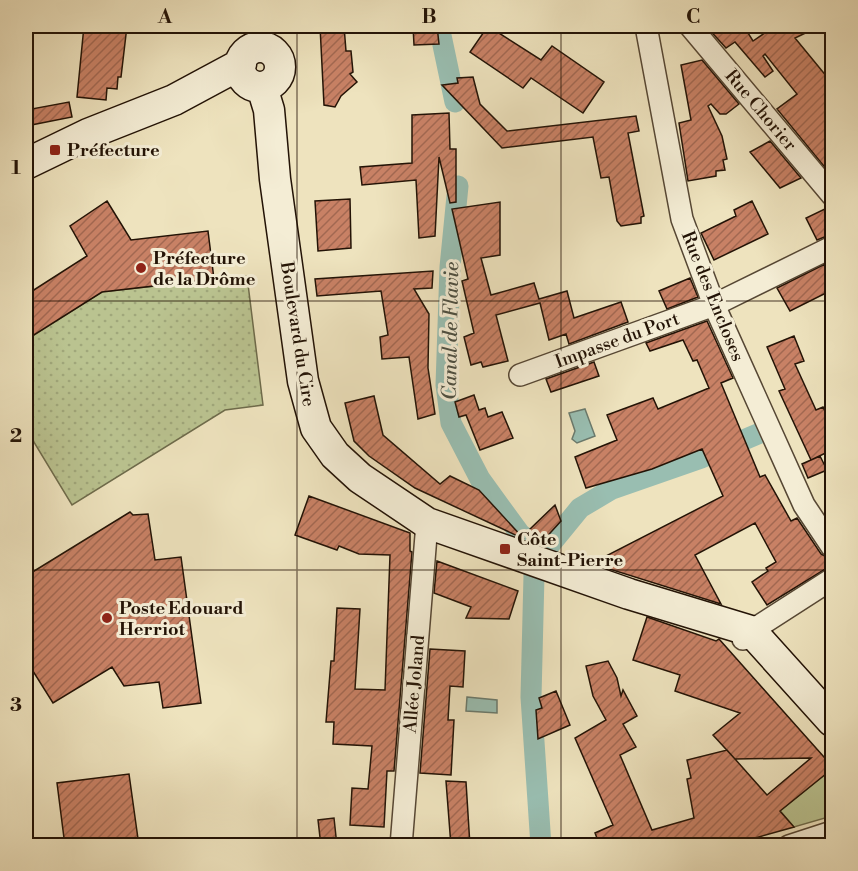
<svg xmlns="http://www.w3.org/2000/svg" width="858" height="871" font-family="'Libre Bodoni',serif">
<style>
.grass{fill:url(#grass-dots);stroke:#6e6b4b;stroke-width:1.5}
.green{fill:#bac390;stroke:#6e6b4b;stroke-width:1.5}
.water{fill:#99beb1;stroke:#6a7a6d;stroke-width:1.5}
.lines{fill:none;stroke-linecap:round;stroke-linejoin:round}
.canal{stroke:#99beb1;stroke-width:21}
.building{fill:url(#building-hatch);stroke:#231306;stroke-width:1.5}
.street-casing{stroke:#564734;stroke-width:24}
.secondary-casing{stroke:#231306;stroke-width:33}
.street{stroke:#f4edd5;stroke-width:21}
.secondary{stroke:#f4edd5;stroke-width:30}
.grid{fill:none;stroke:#231306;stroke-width:1.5;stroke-opacity:0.55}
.poi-dot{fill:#8f2418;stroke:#f4edd5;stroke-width:2}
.labels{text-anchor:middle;stroke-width:6;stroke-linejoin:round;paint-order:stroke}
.street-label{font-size:18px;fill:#231306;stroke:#f4edd5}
.poi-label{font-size:18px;font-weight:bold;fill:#231306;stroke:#f4edd5;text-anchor:start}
.water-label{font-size:20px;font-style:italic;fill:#4c4f42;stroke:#f4edd5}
.neatline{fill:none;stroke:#231306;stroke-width:2}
.grid-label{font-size:20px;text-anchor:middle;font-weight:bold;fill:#231306}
</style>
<defs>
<pattern id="grass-dots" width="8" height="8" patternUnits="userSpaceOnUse" patternTransform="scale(1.5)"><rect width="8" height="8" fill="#bac390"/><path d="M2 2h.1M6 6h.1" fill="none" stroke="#a0a77b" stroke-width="1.8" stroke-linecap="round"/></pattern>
<pattern id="building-hatch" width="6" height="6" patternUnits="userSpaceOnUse" patternTransform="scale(1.5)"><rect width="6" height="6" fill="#c88165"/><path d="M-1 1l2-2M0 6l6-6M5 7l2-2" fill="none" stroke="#a26851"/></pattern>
</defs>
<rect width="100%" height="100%" fill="#eee3be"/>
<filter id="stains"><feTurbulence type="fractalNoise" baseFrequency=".00333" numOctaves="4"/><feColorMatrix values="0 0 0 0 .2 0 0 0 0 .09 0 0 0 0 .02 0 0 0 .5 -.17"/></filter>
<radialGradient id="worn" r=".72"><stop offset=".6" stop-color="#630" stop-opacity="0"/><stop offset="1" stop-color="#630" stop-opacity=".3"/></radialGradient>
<!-- grass -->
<path class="grass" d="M247 276 263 405 225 410 72 505 26 429V340L108 288 110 291Z"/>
<!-- green -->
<path class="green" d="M832 769V816L794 827 780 811Z"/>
<!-- water -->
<path class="water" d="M585 409 595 436 577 443 572 439 575 431 569 413Z
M467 697 497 700V713L466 711Z"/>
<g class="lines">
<!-- canal -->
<path class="canal" d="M439 26 455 102
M458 186 450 267 446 385 451 423 480 479 520 534 544 552
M541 846 531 697 534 575 544 552 580 508 612 489 701 458 765 431"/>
</g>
<!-- building -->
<path class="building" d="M84 26H127L121 77H118L117 89 107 88 106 100 77 97Z
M320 26H344L346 51H351L353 72 350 74 357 82 341 96 335 107 324 105Z
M413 26H437L439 44 414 45Z
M488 26 541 60 552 46 604 82 583 113 531 78 523 88 470 52Z
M706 26H759L748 33 753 41 775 26H820L795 38 832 83V176L777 109 797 94 765 54 763 56 773 71 765 77 735 42 726 48Z
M702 60 739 104 726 114H720L711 104 708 106 722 136 727 159 723 160 725 170 716 171V176L688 181 679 123 691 120 681 65Z
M473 77 480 104 507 131 636 116 639 131 628 133 644 216 641 217V223L621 226 617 221 609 177 601 178 593 137 502 148 442 85 458 83 457 78Z
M69 102 72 117 26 126V110Z
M449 113 450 149H456V202L450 203 439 157 435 236 419 238 416 180 362 185 360 167 412 163V115Z
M770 141 801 178 780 188 750 152Z
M350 199 351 248 318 251 315 201Z
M107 201 131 240 208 231 214 279 102 292 26 340V295L87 256 70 226Z
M752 201 768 234 714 260 701 233 736 216 734 210Z
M500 202V255L481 258 491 295 534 283 539 299 567 291 574 318 621 302 628 322 569 344 566 334 549 340 540 303 496 315 508 361 483 367 481 362 471 365 464 337 474 333 462 281 468 279 452 209Z
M829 207H832V234L817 240 806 218Z
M825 264 832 273V290L790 311 777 288Z
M433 271 432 288 414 289 429 314 428 368 435 414 418 419 409 357 382 359 380 337 388 335 381 291 317 296 315 279Z
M690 278 698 297 667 309 659 291Z
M707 321 733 378 721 383 760 477 765 475 791 521 797 518 821 554 832 560V565L767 605 752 582 768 571 766 568 776 562 755 523 695 555 721 604 603 567 600 559 723 496 702 449 652 469 586 488 575 457 617 440 607 415 653 398 658 409 709 388 697 360 693 361 683 340 650 351 646 343Z
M794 336 804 361 795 364 816 410 823 407 832 427V450L811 460 779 391 785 389 767 347Z
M594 362 599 376 551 392 546 379Z
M474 395 479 410 485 408 488 417 502 412 513 438 480 450 466 415 459 417 455 402Z
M374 396 383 435 440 484 450 476 479 490 524 539 415 488 369 456 354 441 345 403Z
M820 456 827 470 808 478 802 464Z
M309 496 410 533V551L412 552 394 771H387L384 827 350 825 352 788 368 789 372 746 333 744 334 722H326L331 661H334L337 608 360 609 355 689 385 690 390 555 359 554 339 546 337 550 295 535Z
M555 505 561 521 541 543 528 531Z
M130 512 133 515 148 514 155 560 181 557 201 703 163 708 159 682 124 686 112 667 53 703 26 660V576Z
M437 561 518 591 509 619 466 618 471 607 434 593Z
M647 617 716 641 719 639 832 766V769L780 811 794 827 741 842 740 838 690 846H600L595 833 613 825 575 738 606 720 593 696 586 666 608 661 617 678 621 696 623 690 637 716 623 724 636 747 620 755 652 830 694 818 687 779 691 778 687 760 727 750 767 795 811 758 735 759 713 735 740 713 675 691 680 675 633 660Z
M430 649 465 651 463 687 450 686 448 720H454L451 775 420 773Z
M556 691 570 725 538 739 536 710 542 708 539 698Z
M129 774 139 846H65L57 783Z
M446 781 466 782 470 846H451Z
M334 818 337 846H321L318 820Z"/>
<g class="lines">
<defs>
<path id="street" d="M646 26 682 219 714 305 804 505 832 547
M690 26 832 195
M520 375 714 305 832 247
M743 639 751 631 832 579
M401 846 427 523
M789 846 832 832"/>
<path id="secondary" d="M240 67a20 20 0 1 1 40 0a20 20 0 1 1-40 0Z
M262 87 269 110 275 179 303 381 316 428 335 455 360 478 427 523 629 594 751 631 832 721
M26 164 88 134 174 100 241 64"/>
</defs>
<!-- street casing -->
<use href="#street" class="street-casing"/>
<!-- secondary casing -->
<use href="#secondary" class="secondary-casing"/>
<!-- street -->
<use href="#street" class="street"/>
<!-- secondary -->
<use href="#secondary" class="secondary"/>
</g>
<!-- grid -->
<path class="grid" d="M297 26V846M561 26V846M26 301H832M26 570H832"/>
<!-- markers -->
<g class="poi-dot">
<rect x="49" y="144" width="12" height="12" rx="3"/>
<circle cx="141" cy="268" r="6"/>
<rect x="499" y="543" width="12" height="12" rx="3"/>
<circle cx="107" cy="618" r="6"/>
</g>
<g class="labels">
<!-- street labels -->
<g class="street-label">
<text transform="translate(761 110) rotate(50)" y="6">Rue Chorier</text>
<text transform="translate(713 296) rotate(68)" y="6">Rue des Encloses</text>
<text transform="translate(298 334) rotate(81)" y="6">Boulevard du Cire</text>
<text transform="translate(617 340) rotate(-20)" y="6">Impasse du Port</text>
<text transform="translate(414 684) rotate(-85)" y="6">Allée Joland</text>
</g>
<!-- poi labels -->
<g class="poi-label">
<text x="67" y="156">Préfecture</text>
<text x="153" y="264">Préfecture<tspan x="153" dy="21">de la Drôme</tspan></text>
<text x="517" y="545">Côte<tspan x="517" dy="21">Saint-Pierre</tspan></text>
<text x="119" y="614">Poste Edouard<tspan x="119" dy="21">Herriot</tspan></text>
</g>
<!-- water labels -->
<g class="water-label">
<text transform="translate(450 331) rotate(-89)" y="7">Canal de Flavie</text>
</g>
</g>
<!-- margin -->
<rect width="858" height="871" fill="none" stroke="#eee3be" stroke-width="66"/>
<rect x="33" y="33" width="792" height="805" class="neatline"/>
<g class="grid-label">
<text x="165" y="23">A</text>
<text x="429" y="23">B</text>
<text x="693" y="23">C</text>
<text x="16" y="174">1</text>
<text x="16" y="442">2</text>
<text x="16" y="711">3</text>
</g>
<rect width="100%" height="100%" filter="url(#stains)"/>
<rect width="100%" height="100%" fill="url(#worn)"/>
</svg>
